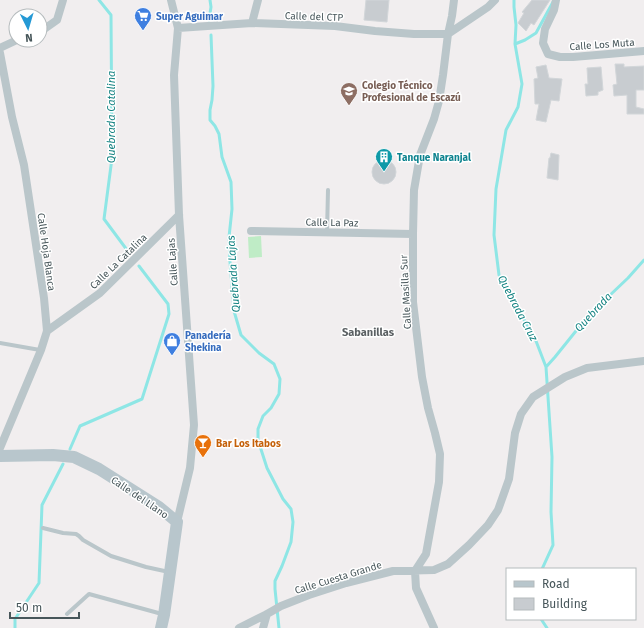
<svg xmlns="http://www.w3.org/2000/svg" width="644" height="628" font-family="'Fira Sans',sans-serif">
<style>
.green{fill:#bfecc6}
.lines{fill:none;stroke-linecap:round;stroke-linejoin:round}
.stream{stroke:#8ee6e5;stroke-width:3}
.building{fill:#c8ccd0;stroke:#d2d6d9}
.lane{stroke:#bac6ca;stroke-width:4}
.street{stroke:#bac6ca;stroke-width:8}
.secondary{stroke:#b8c6cc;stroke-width:12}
.labels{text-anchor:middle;stroke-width:3;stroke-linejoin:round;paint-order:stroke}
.shop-label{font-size:10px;font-weight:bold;fill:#366cbe;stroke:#fff;text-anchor:start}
.street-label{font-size:10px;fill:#47565a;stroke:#fff}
.education-label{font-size:10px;font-weight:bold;fill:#785e54;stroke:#fff;text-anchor:start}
.culture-label{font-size:10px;font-weight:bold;fill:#0d838f;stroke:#fff;text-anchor:start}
.food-label{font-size:10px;font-weight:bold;fill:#c56008;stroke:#fff;text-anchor:start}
.water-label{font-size:11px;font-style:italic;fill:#148382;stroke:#fff}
.neighbourhood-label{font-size:11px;font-weight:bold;fill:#5b6063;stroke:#fff}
</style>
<rect width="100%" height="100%" fill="#f1eeef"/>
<!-- green -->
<path class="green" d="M261 236 262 257 249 258 248 237Z"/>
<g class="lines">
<!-- stream -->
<path class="stream" d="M99 0 111 15 112 158 104 219 130 254
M514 0V7L516 25 515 44 522 84 518 107 506 130 496 189 494 235 499 275 536 341 546 367 552 457 551 512 553 545 542 569
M209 20 211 7 210 0
M211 35 213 86 212 100 210 110V120L215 126 219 134 222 157 231 182 232 209 229 237 230 262 234 311 241 335 259 353 274 364 280 379 279 394 271 408 263 416 258 429V440L267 468 283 499 291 509 293 522 291 542 282 566 275 581V589L279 628
M515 44 525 40 536 33 553 2
M546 367 555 357 588 316 628 278 644 260
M70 449 80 426 142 399 169 314 168 304 139 266
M541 619 547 628
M15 628V619L39 583 42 505 63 464"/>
</g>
<!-- building -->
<path class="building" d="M366 0H389L387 22 364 20Z
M532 0H550L534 25 531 23 526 31 518 23 524 13 522 12Z
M615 64H624V67L644 66V90H636V107L644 109V114H627V95L614 96 613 85 617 84Z
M546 65 549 78 562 79 559 101 551 100 546 122 536 120 539 104H535L534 79 538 78 536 67Z
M601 67 603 90 598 92V95L586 96 585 84H588L587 68Z
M551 153 559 155 558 180 547 178 549 158H550Z
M372 172a12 12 0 1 1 24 0a12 12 0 1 1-24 0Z"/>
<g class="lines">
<!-- lane -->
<path class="lane" d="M327 232 328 190
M0 343 40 350
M43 528 63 533 76 534 79 536 83 540 111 556 146 567 169 572
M67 614 89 594 162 614"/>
<!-- street -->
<path class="street" d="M171 0 178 28 174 75 179 215 194 425 190 468 177 522
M556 0 554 10 545 29 543 43 548 54 560 57H573L644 51
M252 23 258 0
M178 28 252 23 335 26 375 31 414 34H448
M40 32 57 20 63 0
M448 34 488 7 495 0
M0 48 17 40
M0 53 12 117 24 165 44 298 47 331 41 350 0 448
M251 231 413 234
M47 331 100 293 179 215
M239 628 267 614 281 606 309 595 346 583 393 571 434 570 448 564 469 545 488 525 498 510 509 479 515 433 521 414 533 397 565 377 587 368 644 361
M263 628 267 614
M434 628 416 588 415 571 426 554 439 482 440 454 435 433 428 408 422 377 413 302V234L414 190 420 155 434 119 439 101 443 75 448 34 452 16 454 0"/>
<!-- secondary -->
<path class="secondary" d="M0 456 53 455 74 457 99 469 159 507 177 522 164 615 161 628"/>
</g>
<!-- icons -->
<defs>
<symbol id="supermarket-pin" viewBox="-11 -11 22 30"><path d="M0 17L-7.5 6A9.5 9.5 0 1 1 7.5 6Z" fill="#3f7fe0" stroke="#fff"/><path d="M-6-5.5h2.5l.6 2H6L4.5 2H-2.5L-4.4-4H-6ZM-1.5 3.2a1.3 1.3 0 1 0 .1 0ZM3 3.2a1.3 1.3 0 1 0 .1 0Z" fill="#fff"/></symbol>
<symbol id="school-pin" viewBox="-11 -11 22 30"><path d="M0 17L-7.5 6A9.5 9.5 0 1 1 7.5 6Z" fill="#8d6e63" stroke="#fff"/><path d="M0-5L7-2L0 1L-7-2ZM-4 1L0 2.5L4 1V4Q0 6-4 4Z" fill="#fff"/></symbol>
<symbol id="building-pin" viewBox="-11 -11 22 30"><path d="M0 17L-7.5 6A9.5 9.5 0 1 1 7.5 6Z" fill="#0f9aa8" stroke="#fff"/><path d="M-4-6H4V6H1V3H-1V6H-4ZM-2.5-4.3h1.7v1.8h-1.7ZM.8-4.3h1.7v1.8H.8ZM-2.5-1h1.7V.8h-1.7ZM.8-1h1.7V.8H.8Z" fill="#fff"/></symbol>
<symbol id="shop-pin" viewBox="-11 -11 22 30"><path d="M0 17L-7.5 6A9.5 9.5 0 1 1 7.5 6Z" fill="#3f7fe0" stroke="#fff"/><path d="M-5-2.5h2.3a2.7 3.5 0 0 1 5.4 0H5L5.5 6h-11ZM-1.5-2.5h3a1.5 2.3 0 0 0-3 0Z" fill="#fff"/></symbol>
<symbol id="bar-pin" viewBox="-11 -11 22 30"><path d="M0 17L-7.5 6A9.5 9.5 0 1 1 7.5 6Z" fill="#e8710a" stroke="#fff"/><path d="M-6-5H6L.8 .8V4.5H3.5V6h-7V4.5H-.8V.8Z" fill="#fff"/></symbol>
</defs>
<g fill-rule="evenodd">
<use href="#supermarket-pin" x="133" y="6" width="20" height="27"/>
<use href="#school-pin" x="339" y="81" width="20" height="27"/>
<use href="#building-pin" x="374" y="147" width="20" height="27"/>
<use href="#shop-pin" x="162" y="331" width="20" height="27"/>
<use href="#bar-pin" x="193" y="433" width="20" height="27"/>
</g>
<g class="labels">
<!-- shop labels -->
<g class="shop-label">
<text x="156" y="20">Super Aguimar</text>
<text x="185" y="339">Panadería<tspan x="185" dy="12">Shekina</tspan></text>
</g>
<!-- street labels -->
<g class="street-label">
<text transform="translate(314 16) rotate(2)" y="4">Calle del CTP</text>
<text transform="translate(602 44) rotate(-4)" y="4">Calle Los Muta</text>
<text transform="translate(332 222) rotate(1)" y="4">Calle La Paz</text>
<text transform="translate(47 252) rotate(82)" y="4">Calle Hoja Blanca</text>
<text transform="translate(118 261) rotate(-44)" y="4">Calle La Catalina</text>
<text transform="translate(172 262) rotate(-94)" y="4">Calle Lajas</text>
<text transform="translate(405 292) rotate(-93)" y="4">Calle Masilla Sur</text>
<text transform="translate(140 497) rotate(34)" y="4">Calle del Llano</text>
<text transform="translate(338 577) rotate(-17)" y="4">Calle Cuesta Grande</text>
</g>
<!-- education labels -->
<g class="education-label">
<text x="362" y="89">Colegio Técnico<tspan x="362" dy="12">Profesional de Escazú</tspan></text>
</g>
<!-- culture labels -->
<g class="culture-label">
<text x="397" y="161">Tanque Naranjal</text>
</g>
<!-- food labels -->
<g class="food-label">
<text x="216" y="447">Bar Los Itabos</text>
</g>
<!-- water labels -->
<g class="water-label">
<text transform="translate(111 117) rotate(-90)" y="4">Quebrada Catalina</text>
<text transform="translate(233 274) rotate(-94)" y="4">Quebrada Lajas</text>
<text transform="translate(518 308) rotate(62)" y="4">Quebrada Cruz</text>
<text transform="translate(593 312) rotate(-47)" y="4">Quebrada</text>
</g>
<!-- neighbourhood labels -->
<g class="neighbourhood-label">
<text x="368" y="336">Sabanillas</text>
</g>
</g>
<!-- legend -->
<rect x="506" y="568" width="130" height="52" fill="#ffffff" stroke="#b5bbbd"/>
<rect x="514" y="581" width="20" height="6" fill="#b8c6cc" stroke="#b5bbbd"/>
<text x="542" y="588" font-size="12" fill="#47565a">Road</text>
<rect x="514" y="598" width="20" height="12" fill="#c8ccd0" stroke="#b5bbbd"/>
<text x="542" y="608" font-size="12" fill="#47565a">Building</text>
<!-- north arrow -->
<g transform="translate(28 28) rotate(175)"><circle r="19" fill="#ffffff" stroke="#b5bbbd"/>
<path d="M0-3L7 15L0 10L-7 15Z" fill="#2499d5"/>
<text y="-6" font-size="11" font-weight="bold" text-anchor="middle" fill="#47565a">N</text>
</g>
<!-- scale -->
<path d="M10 612v6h69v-6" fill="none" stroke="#47565a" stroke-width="2"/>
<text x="16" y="612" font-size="12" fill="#47565a" stroke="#ffffff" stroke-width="3" paint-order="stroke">50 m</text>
</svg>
